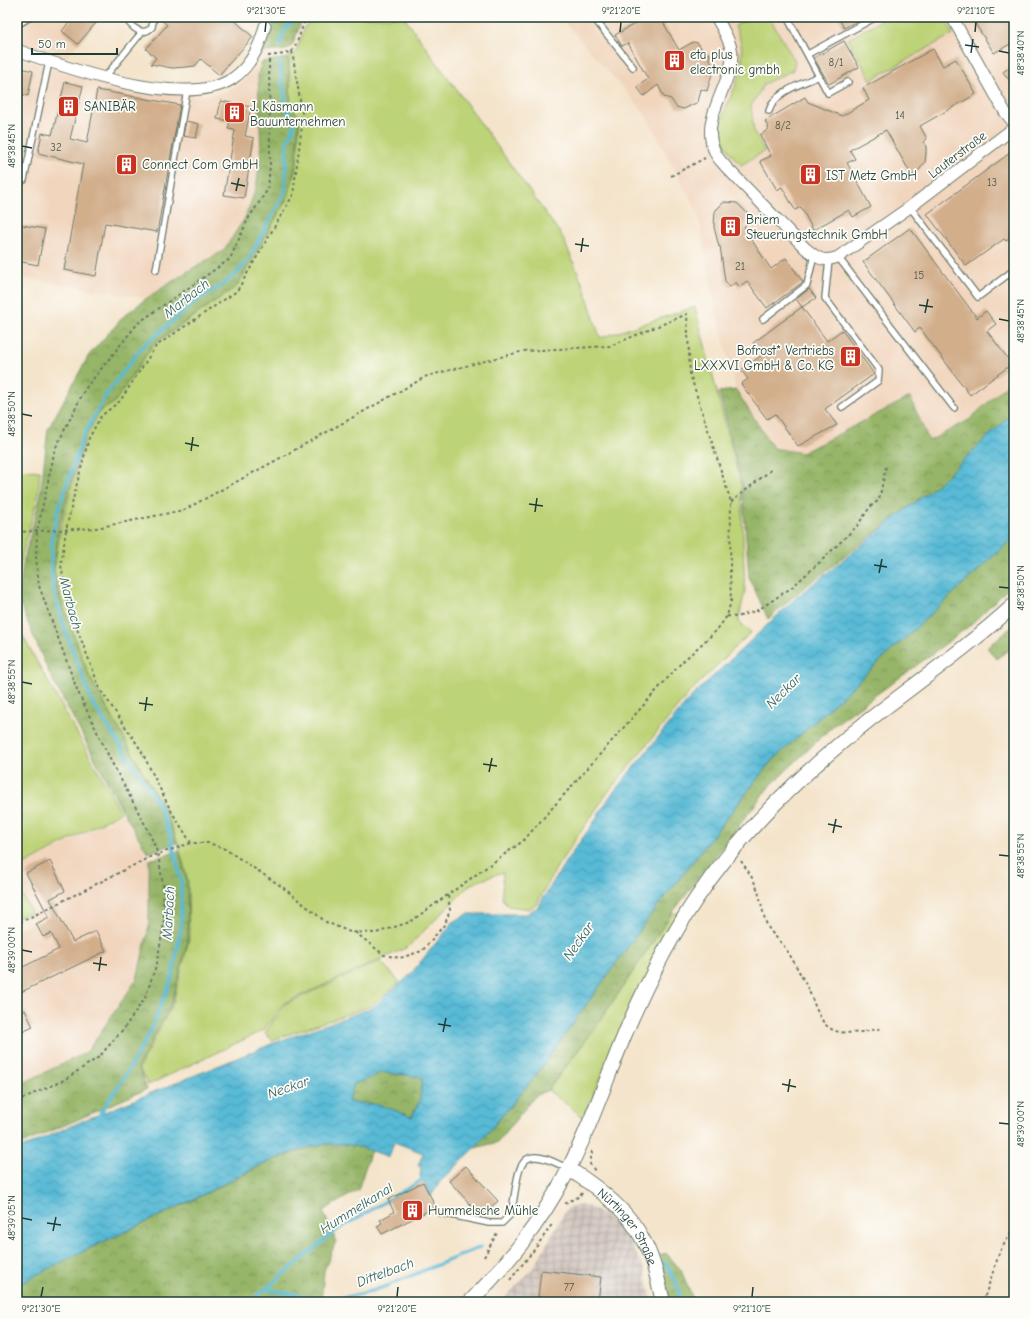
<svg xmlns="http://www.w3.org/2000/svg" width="1031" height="1319" font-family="'Comic Neue',sans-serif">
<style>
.built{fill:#f1d5bd}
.industrial{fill:url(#industrial-grid)}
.green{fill:#bdd377;stroke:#6e8856}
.forest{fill:url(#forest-crowns);stroke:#5a794e}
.water{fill:url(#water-waves);stroke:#3c7c85;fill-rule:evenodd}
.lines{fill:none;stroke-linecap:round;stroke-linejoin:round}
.stream{stroke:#58bad6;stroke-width:3.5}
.building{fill:#d2ae8b}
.service-casing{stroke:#6a7769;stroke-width:8}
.minor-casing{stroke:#6a7769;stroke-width:13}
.tertiary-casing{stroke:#6a7769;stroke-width:16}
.path{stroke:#6a7769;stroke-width:2;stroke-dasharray:3 3;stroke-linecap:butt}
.service{stroke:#fff;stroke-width:5.5}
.minor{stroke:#fff;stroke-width:11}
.tertiary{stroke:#fff;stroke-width:14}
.ticks{fill:none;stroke:#1f3d34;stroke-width:1.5}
.labels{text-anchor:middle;stroke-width:3.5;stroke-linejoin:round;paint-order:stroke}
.number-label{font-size:11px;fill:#4c594a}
.poi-label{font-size:13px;fill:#1f3d34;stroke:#fdfcf7;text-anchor:start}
.street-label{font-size:13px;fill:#1f3d34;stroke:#fdfcf7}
.water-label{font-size:14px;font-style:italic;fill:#306265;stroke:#fdfcf7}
.neatline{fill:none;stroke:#1f3d34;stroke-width:1.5}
.ticks-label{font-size:10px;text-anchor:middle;fill:#1f3d34}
</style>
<defs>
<pattern id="industrial-grid" width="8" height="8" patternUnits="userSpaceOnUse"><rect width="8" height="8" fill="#cec1ba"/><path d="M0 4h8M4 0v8" fill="none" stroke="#a79e98"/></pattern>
<pattern id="forest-crowns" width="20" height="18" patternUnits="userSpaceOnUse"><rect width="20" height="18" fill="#96b568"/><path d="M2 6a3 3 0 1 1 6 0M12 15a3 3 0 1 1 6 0" fill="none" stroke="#7a9456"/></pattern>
<pattern id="water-waves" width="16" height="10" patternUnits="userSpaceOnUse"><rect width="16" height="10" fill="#58bad6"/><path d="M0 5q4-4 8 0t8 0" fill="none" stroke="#4898ae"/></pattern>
</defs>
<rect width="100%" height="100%" fill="#fdfcf7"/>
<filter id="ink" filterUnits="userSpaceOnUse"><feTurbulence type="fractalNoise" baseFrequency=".025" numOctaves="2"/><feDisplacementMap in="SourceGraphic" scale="8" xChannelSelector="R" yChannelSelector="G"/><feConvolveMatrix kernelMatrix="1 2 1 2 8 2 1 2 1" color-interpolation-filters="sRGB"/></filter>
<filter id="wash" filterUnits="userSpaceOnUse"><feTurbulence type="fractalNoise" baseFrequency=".012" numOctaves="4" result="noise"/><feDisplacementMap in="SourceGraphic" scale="16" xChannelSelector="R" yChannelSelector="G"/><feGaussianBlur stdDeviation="0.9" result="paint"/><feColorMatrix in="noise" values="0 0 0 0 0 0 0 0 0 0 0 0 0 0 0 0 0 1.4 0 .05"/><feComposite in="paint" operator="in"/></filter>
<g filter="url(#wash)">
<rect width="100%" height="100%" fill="#f4e4cb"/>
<!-- built -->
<path class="built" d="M17 17H101L64 60 17 43Z
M560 17H1014V378L969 420 929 441 910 397 802 453 773 448 736 390 711 289 698 213 644 112Z
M17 57 81 78 147 93 193 96 217 94 238 86 262 62 258 74 261 153 256 188 245 218 223 251 188 271 147 298 132 296 17 277Z
M124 813 148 853 149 860V926L137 979 87 1052 17 1086V929L34 921 17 885V870Z"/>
<!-- industrial -->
<path class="industrial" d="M580 1205 588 1206 607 1217 627 1237 645 1270 652 1302H501L534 1267 564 1213 568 1208Z"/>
<!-- green -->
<path class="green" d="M314 17H404L562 236 584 287 600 338 695 307 741 485 745 591 738 622 751 632 690 692 608 792 558 865 537 904 529 909 509 906 502 899 503 872 471 884 408 947 284 1003 264 1030 148 1085 139 1068 173 1003 189 940 188 881 178 843 166 812 89 676 61 599 54 570 61 526 85 439 100 411 114 403 153 345 237 286 288 197 297 164 300 117 291 107 289 57 296 52 305 26Z
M751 17H769L795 61 793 70 764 84 751 106 754 132 765 151 741 165C731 155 722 143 721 127 721 120 725 110 728 104 740 75 749 56 735 26Z
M887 17H944L953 34 871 80 848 39Z
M17 469 40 471 38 496 22 555 17 582Z
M17 626 121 812 17 869Z
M17 885 31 912 17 918Z
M672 913 679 914 620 1036 583 1117 548 1090 596 1027Z
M380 961 400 982 371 1006 272 1040 265 1033 285 1004Z"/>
<!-- forest -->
<path class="forest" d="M279 17H307L301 23 292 46 286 50 262 52 268 33Z
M288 58 291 107 299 117 296 164 288 197 237 286 153 344 114 403 99 411 84 438 59 526 54 570 60 599 89 676 166 813 177 843 148 853 124 813 49 673 18 599 24 559 40 498 48 429 89 355 125 315 147 298 188 271 223 251 245 218 256 188 261 153 258 74 262 62Z
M1014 378V412L938 484 801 590 768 619 749 577 742 484 719 392 736 390 773 448 802 453 910 397 929 441 969 420Z
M1014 537V583L969 626 909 671 834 725 768 788 672 913 596 1027 548 1090 535 1096 498 1142 475 1148 533 1079 650 916 769 764Z
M1014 625V646L996 659 987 647Z
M179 851 187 881 188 940 172 1002 138 1067 147 1089 17 1146V1086L87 1052 137 979 149 926V860Z
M380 1072 422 1077 420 1100 411 1117 381 1105 348 1102 354 1084 373 1077Z
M342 1143 371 1150 358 1190 323 1211 336 1241 324 1271 321 1302H17V1286L42 1271 189 1202 273 1160 316 1145Z
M666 1253 681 1270 694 1302H670L660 1255Z"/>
<!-- water -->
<path class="water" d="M1014 412V537L769 764 650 916 533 1079 475 1148 440 1182 431 1196 420 1177 421 1167 418 1166 423 1153 394 1142 389 1157C365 1148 341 1140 315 1146 270 1156 229 1182 188 1202 131 1230 72 1254 17 1286V1150L80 1122 274 1043 372 1008 409 976 454 921 468 914H526L538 907 564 864 592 825 611 795 691 697 798 596 938 484ZM380 1072 422 1077 420 1100 412 1117 381 1105 348 1102 354 1084 373 1077Z"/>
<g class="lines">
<!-- stream -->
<path class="stream" d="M280 45 284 31 296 17
M97 1118 125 1076 151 1030 172 978 181 927V880L170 834 156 800 92 702 65 630 53 589 51 562 52 537 57 513 83 437 106 395 142 347 196 301 221 286 236 274 248 260 285 192 287 142 293 130 294 123 287 109 279 62
M665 1262 677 1284 681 1302
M267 1289 327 1301 365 1293 384 1287 481 1247
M250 1302 335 1231 422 1180"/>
</g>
<g id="blocks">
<!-- building -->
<path class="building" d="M73 17H101L78 44 62 31Z
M158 17H231L253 37 219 75 201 59 195 66 186 67 172 68 151 64 156 58 146 49 167 25Z
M647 17H660L679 50 693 42 698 43 704 53 710 54 709 59 712 64 710 71 712 74 707 91 701 89 698 102 684 109 676 107 671 99 664 97 658 85 644 96 637 87 648 79 628 43 622 46 615 35Z
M838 17H865L844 28Z
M971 17H1014V42L994 53Z
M844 41 859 67 829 84 814 58Z
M933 49 943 66 956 59 976 94 920 126 927 139 924 141 926 147V153L925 162 920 169 912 176 886 130 850 150 855 159 847 163 871 207 853 217 849 210 813 230 801 207 795 210 782 187 777 190 760 161 771 156 760 135 769 129 765 121 805 97 808 102 842 116 869 100 863 88Z
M1014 64V87L1003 72Z
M17 67 33 71 28 96 17 93Z
M65 82 83 86 70 139 87 143 97 90 180 105 157 232 105 223 96 276 64 270 83 164 38 153 42 133 52 135Z
M221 101 251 107 245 136 254 138 244 198 224 195 235 130 228 129 230 121 217 119Z
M186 121 199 124 196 138 183 136Z
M1014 150V235L1006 241 1004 239 966 266 927 214Z
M724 202 737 203 747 213 746 224 744 227 748 233H747L771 269 786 258 803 282 767 308 747 281 739 287 736 282 730 287 725 281 720 246 719 247 714 227 715 211Z
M17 224 45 229 38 265 17 261Z
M910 228 977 318 986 311 996 324 987 331 1012 364 970 395 920 328 915 332 863 262Z
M809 289 816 298 802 307 796 299Z
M802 307 827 341 842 330 874 374 825 409 837 425 798 446 775 414 767 419 741 384 748 379 741 370 762 355 753 343Z
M50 861 65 891 50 899 73 942 96 931 106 951 17 994V970L59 949 51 933 43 937 36 924 49 917 26 873Z
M25 1010 33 1027 22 1032 19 1027 17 1028V1014Z
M466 1166 498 1201 481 1216 449 1181Z
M423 1182 436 1207 382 1234 377 1226 382 1223 380 1220 394 1212 388 1200Z
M541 1270 601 1277 598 1302H584L538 1297Z"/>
</g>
</g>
<g filter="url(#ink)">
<use href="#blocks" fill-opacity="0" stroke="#6a7769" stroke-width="1"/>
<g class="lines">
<defs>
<path id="service" d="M126 17C128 24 139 34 146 31 148 31 151 28 152 27L153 21 150 17
M593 17 633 67
M787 17 828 93 848 82
M17 25 30 17
M808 54 876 17
M105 77 142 32
M769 111C775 91 802 84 819 76
M24 180 49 62
M910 207 978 297 1014 270
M838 257 954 408
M829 260 825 298 879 370 878 381 842 407
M156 270 187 90
M763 319 807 285 814 255
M441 1213 489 1223H502L510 1215 512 1209C520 1167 516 1140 568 1169"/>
<path id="minor" d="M716 17C722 27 728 37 731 48 733 56 731 67 728 75 720 100 702 126 715 152 717 158 722 162 726 167L805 248C817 258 823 263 838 257L910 207 1014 128
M952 17 1005 112 1014 123
M17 50C66 68 184 110 232 79 250 67 260 46 265 26"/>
<g id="tertiary">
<path id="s1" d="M569 1169C596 1186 627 1209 642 1238 653 1257 658 1280 663 1302"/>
<path d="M470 1302C509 1262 538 1226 565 1176 591 1127 608 1073 630 1022 649 979 670 938 696 899 743 829 804 772 869 720 918 682 968 647 1014 605"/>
</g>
</defs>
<!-- service casing -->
<use href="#service" class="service-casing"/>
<!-- minor casing -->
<use href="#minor" class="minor-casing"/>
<!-- tertiary casing -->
<use href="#tertiary" class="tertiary-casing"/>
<!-- path -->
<path class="path" d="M268 56 284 54 292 51 296 45 304 23 310 17
M671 176 705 158
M731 502 771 470
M17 532 96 528 184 510 273 462 427 376 524 351 610 346 687 314 690 374 731 502 730 572 731 601 727 616 717 630 681 663 523 841 410 922 376 933 350 932 326 922 281 886 225 849 209 843H191L152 856 17 924
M727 616 737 617 758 610 791 588 820 562 857 526 870 507 879 500 886 467
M191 843 170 809 141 750 100 689 68 605 61 565 66 530 75 491 89 438 101 416 120 401 156 346 237 291 293 195 303 118 292 51
M741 861C748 871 756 882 759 895 762 905 763 915 767 925 771 934 780 940 786 949 794 961 801 975 808 989 813 999 818 1018 827 1026 840 1038 868 1031 883 1028
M355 932 384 955 400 958 422 951 445 924 450 910 448 895
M17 1101 64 1080 99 1057 125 1027 145 998 157 963 164 923 163 885 158 854 149 832 111 761 78 692 39 586 36 557 37 532 55 449 85 389 138 323 230 259 248 219 268 189 270 164 269 56
M592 1151 590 1164 595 1171
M565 1204C570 1199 579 1199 582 1193
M484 1257 498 1231
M510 1280 534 1250 553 1223
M983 1302 1000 1251 1014 1228"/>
<!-- service -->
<use href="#service" class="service"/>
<!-- minor -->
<use href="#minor" class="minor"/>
<!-- tertiary -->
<use href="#tertiary" class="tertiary"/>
</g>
</g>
<!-- ticks -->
<path class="ticks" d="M265 32 266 22M620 32 621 22M975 32 976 22M965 45 979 47M999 51 1009 53M971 53 973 39M22 146 32 148M231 183 245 186M236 191 239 178M575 244 589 246M581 252 583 238M919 305 933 307M925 313 928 299M999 319 1009 321M22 414 32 416M185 443 199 446M191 451 193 437M529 504 543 506M535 512 537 498M874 565 887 567M879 573 882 559M999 587 1009 588M22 682 32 684M139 703 153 705M145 711 147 697M483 764 497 766M489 772 492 758M828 824 842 827M833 833 836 819M999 855 1009 856M22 950 32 952M93 963 107 965M99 971 101 957M438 1024 451 1026M443 1032 446 1018M782 1084 796 1087M788 1092 790 1079M999 1123 1009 1124M22 1218 32 1220M47 1223 61 1225M53 1231 56 1217M41 1297 43 1287M397 1297 398 1287M752 1297 753 1287"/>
<!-- icons -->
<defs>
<symbol id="building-square" viewBox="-11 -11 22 22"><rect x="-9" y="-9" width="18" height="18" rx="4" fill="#c8321e" stroke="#fdfcf7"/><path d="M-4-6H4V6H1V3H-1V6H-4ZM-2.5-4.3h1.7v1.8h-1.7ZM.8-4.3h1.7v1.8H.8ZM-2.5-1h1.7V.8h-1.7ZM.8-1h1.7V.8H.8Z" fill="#fff"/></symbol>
</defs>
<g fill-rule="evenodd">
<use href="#building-square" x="662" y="48" width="25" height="25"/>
<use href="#building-square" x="56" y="94" width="25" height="25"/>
<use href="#building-square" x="222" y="100" width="25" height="25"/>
<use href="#building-square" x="114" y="152" width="25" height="25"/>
<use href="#building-square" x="798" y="162" width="25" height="25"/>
<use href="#building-square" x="718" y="214" width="25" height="25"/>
<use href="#building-square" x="838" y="344" width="25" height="25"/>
<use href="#building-square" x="400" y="1198" width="25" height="25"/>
</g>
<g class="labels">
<!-- number labels -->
<g class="number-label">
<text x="836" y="66">8/1</text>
<text x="900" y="119">14</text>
<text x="783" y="129">8/2</text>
<text x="56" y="151">32</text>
<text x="992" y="186">13</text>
<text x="740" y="270">21</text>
<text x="919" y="279">15</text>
<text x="569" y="1291">77</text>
</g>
<!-- poi labels -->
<g class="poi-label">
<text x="690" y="59">eta plus<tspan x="690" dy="15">electronic gmbh</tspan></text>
<text x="84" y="111">SANIBÄR</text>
<text x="250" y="111">J. Käsmann<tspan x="250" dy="15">Bauunternehmen</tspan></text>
<text x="142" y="169">Connect Com GmbH</text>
<text x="826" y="180">IST Metz GmbH</text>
<text x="746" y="224">Briem<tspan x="746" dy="15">Steuerungstechnik GmbH</tspan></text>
<text x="834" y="355" text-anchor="end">Bofrost* Vertriebs<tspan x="834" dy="15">LXXXVI GmbH &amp; Co. KG</tspan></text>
<text x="428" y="1215">Hummelsche Mühle</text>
</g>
<!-- street labels -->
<g class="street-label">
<text transform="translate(957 154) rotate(-37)" y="5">Lauterstraße</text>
<text dy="5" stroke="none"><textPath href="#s1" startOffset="84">Nürtinger Straße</textPath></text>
</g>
<!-- water labels -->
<g class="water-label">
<text transform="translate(186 298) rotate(-38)" y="5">Marbach</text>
<text transform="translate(71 603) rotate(75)" y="5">Marbach</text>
<text transform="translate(783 691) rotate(-45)" y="5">Neckar</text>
<text transform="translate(168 913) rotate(-87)" y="5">Marbach</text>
<text transform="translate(578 941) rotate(-55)" y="5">Neckar</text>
<text transform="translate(288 1087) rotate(-19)" y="5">Neckar</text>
<text transform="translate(356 1208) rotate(-32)" y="5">Hummelkanal</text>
<text transform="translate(385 1272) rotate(-20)" y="5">Dittelbach</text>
</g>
</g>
<!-- margin -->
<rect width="1031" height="1319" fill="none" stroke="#fdfcf7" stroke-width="44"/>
<!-- scale -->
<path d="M32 48v6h85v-6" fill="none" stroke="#1f3d34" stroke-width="2"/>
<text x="38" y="48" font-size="12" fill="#1f3d34" stroke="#fdfcf7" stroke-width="3" paint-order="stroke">50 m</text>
<rect x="22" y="22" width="987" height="1275" class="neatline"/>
<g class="ticks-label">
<text x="266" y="14">9°21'30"E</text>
<text x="621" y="14">9°21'20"E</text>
<text x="976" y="14">9°21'10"E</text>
<text transform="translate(1020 53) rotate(-90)" y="4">48°38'40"N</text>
<text transform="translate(11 146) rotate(-90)" y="4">48°38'45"N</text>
<text transform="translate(1020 321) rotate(-90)" y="4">48°38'45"N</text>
<text transform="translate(11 414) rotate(-90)" y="4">48°38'50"N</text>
<text transform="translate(1020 588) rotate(-90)" y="4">48°38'50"N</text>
<text transform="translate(11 682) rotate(-90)" y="4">48°38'55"N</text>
<text transform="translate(1020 856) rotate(-90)" y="4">48°38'55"N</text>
<text transform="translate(11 950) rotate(-90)" y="4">48°39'00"N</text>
<text transform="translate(1020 1124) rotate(-90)" y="4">48°39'00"N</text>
<text transform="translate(11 1218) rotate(-90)" y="4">48°39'05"N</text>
<text x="41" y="1312">9°21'30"E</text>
<text x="397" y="1312">9°21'20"E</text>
<text x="752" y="1312">9°21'10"E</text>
</g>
</svg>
